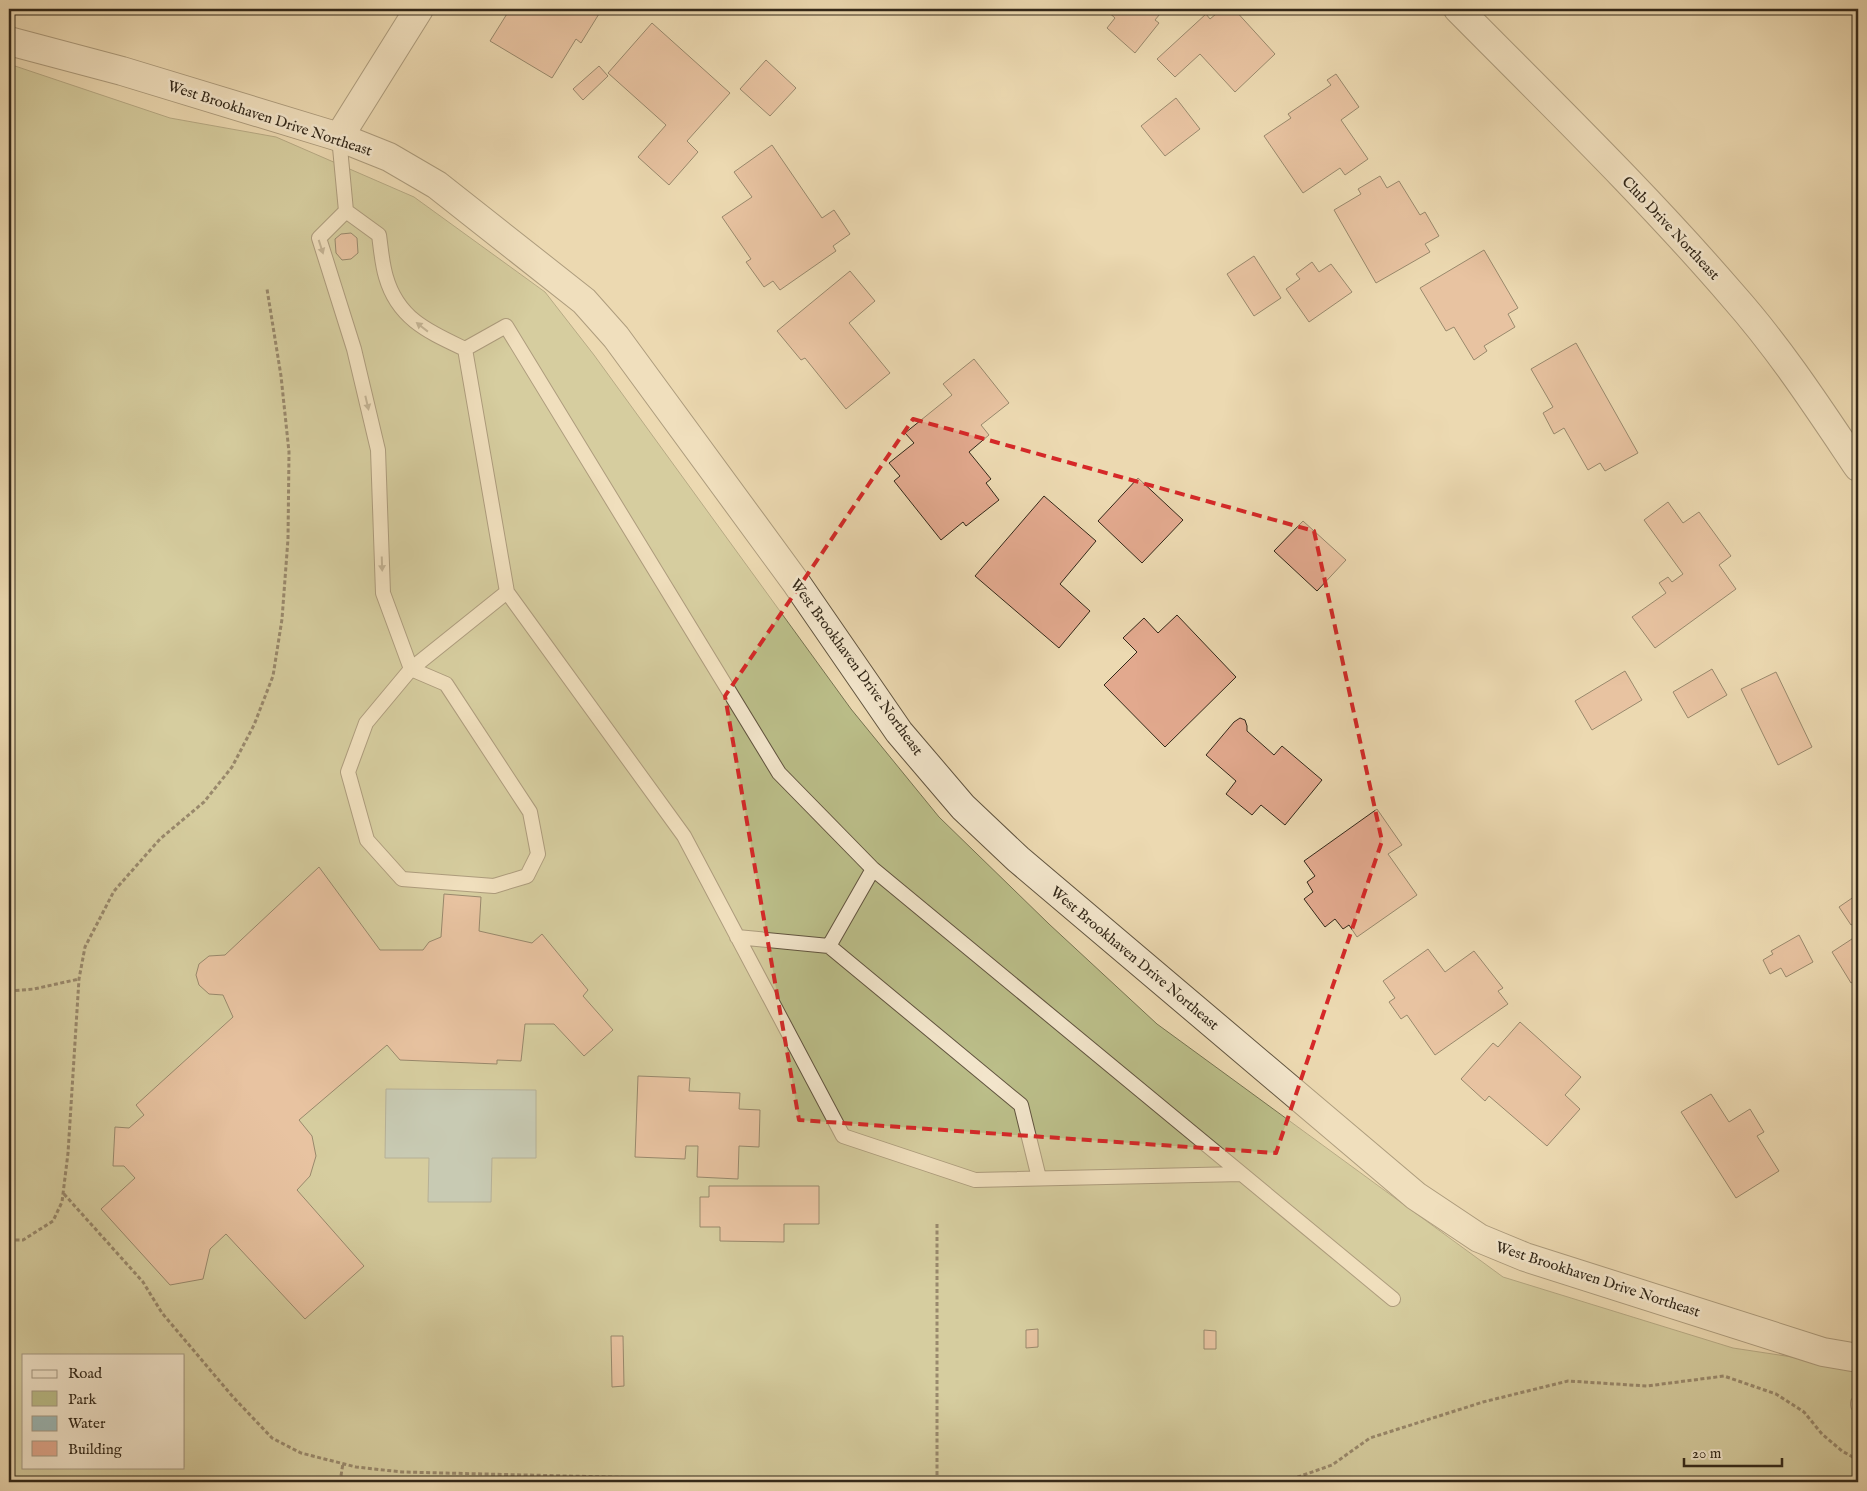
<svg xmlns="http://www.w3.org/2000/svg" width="1867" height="1491" font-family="'IM FELL English',serif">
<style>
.green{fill:#bbbe89;stroke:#777351;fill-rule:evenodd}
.water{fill:#9cb8b6;stroke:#727e77}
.building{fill:#e2a98e;stroke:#332819}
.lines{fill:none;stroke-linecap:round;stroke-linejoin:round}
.lane-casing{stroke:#61543f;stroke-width:16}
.street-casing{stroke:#61543f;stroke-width:30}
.path{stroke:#332819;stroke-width:3;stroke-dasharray:4 2.5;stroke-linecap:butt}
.lane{stroke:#f3e6cc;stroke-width:14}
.street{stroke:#f3e6cc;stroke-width:28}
.oneway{fill:#938772}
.marked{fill:none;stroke:#d62828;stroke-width:4;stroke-dasharray:10 6;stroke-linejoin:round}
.labels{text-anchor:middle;stroke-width:5;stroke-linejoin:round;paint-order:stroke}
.street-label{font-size:15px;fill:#332819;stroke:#f3e6cc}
</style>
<rect width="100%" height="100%" fill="#ecd9b1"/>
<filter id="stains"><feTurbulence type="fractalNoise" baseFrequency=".004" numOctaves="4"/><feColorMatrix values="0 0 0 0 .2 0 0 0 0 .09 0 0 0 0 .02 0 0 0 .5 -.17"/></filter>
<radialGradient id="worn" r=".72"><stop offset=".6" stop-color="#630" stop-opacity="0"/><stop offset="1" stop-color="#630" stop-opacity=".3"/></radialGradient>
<!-- green -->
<path class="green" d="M9 64 170 118 276 137 414 197 545 292 594 355 851 709 939 817 1049 924 1157 1024 1503 1277 1733 1348 1858 1367V1482H9ZM24 1355H184V1467H24Z"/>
<!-- water -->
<path class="water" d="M386 1089 536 1090V1158H492L491 1202H428L429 1158H385Z"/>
<!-- building -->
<path class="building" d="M510 9H602L581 43 576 39 552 78 490 41Z
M1105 9H1164L1155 20 1159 23 1135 53 1107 28 1115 18Z
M1222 9H1234L1275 54 1235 92 1200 54 1175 77 1157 59 1206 14 1210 19Z
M652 23 730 93 687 141 698 152 669 185 638 157 666 125 608 73Z
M766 60 796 88 770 116 740 89Z
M599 66 608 76 583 100 573 89Z
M1336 74 1359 107 1341 120 1368 159 1345 175 1340 168 1303 193 1264 136 1291 118 1288 114 1331 85 1327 80Z
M1176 98 1200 129 1165 156 1141 126Z
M772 145 822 218 834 210 850 234 833 246 836 251 780 290 773 281 764 287 746 262 751 259 722 217 752 197 734 172Z
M1380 176 1387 188 1399 181 1420 215 1425 212 1439 236 1425 244 1430 252 1376 283 1334 210 1361 194 1358 189Z
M351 233 357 238 358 253 351 259 342 260 336 253 335 239 341 234Z
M1484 250 1518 308 1508 314 1515 327 1484 346 1487 351 1474 360 1454 327 1446 331 1420 288Z
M1254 256 1281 298 1254 316 1227 274Z
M1312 262 1319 272 1331 264 1352 292 1309 322 1286 289 1300 279 1296 274Z
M850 271 875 301 849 323 890 373 846 409 805 358 801 360 777 331Z
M1576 343 1638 453 1605 471 1600 463 1588 470 1564 428 1554 434 1543 413 1553 407 1531 369Z
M974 359 1009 403 981 425 989 435 969 452 991 479 986 483 999 500 966 526 963 522 941 540 894 481 900 476 889 463 914 443 905 433 952 395 943 384Z
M1138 478 1183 520 1142 563 1098 521Z
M1044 496 1096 541 1060 584 1090 611 1059 648 975 576Z
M1668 502 1683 523 1699 512 1731 556 1719 565 1736 589 1655 648 1632 617 1666 593 1659 583 1668 577 1672 582 1683 574 1644 520Z
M1303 521 1346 560 1317 591 1274 551Z
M1177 615 1236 677 1165 747 1104 685 1137 652 1123 638 1144 618 1158 633Z
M1712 669 1727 695 1688 718 1673 692Z
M1625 671 1642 700 1592 730 1575 701Z
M1776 672 1812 747 1778 765 1741 689Z
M1240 718 1245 720 1247 726V731L1274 755 1282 746 1322 780 1285 825 1261 805 1252 815 1226 794 1236 781 1206 755 1234 722Z
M1377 809 1402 845 1388 854 1417 895 1357 937 1349 925 1343 929 1335 919 1325 927 1304 899 1313 892 1307 882 1315 876 1304 861Z
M319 867 380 950H423L429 942 441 937 444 894 481 897 479 931 532 943 542 934 588 990 583 996 613 1030 584 1056 554 1024H525L521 1061 497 1060V1064L400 1060 387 1045 299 1120 312 1136 316 1156 310 1176 297 1190 364 1266 305 1319 226 1234 210 1249 203 1279 170 1285 101 1209 135 1178 124 1166H113L115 1127 129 1128 144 1115 136 1105 233 1017 223 995 209 994 199 985 196 975 199 964 209 956 225 955Z
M1858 894V925L1856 922 1851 925 1839 907Z
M1799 935 1813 962 1786 977 1781 968 1770 974 1763 960 1773 954 1771 951Z
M1858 935V979L1851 983 1832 952Z
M1428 949 1445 972 1474 951 1503 988 1498 991 1508 1004 1435 1055 1407 1015 1401 1019 1389 1002 1395 998 1383 981Z
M1520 1022 1581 1077 1565 1095 1580 1109 1547 1146 1489 1096 1485 1101 1461 1079 1493 1043 1498 1047Z
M638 1076 690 1078 689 1091 740 1093 739 1109 760 1110 759 1147 739 1146 738 1179 697 1177 698 1146H686L685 1159 635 1157Z
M1711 1094 1729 1122 1750 1109 1764 1132 1757 1136 1779 1171 1736 1198 1681 1112Z
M709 1186H819V1224H784V1242L720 1241V1227H700V1197H709Z
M1038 1329V1347L1026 1348V1330Z
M1204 1330 1216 1331V1349H1204Z
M611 1336H623L624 1386 612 1387Z"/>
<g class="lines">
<defs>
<path id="lane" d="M339 137 346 211 379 235C381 249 382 264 386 277 398 319 429 332 465 349
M346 211 319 238 354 349 378 450 383 593 411 669 446 684 530 812 538 854 527 876 494 886 402 879 367 840 348 772 366 723 411 669 507 592
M465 349 506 326 779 773 873 869 1393 1299
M465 349 507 592 684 836 843 1136 975 1180 1242 1174
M737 937 829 946 873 869
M829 946 1021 1105 1039 1178
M1858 1403V1405"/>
<path id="street" d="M1458 9C1551 103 1647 196 1733 296 1780 349 1819 409 1858 467
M9 41 122 71 339 137 389 157 437 185 584 301 616 337 797 584 899 732 963 807 1018 859 1416 1196 1479 1238 1525 1257 1823 1352 1858 1358
M339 137 419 9"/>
</defs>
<!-- lane casing -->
<use href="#lane" class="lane-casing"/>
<!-- street casing -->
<use href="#street" class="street-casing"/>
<!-- path -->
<path class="path" d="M9 991 34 989 79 979
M64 1194 143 1282 162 1313 233 1397 272 1438 301 1453 356 1467 402 1472 815 1482
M937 1224V1482
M9 1240H23L53 1221 62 1202 68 1153 79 979 85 947 114 891 160 839 204 802 232 767 254 725 273 676 282 619 288 539 289 452 281 376 267 289
M340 1482 343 1463
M927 1482 1037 1480 1295 1478 1332 1465 1370 1438 1483 1402 1568 1381 1647 1386 1724 1376 1776 1394 1804 1412 1822 1434 1842 1451 1858 1460"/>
<!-- lane -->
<use href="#lane" class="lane"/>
<!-- street -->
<use href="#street" class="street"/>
</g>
<!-- one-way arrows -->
<defs><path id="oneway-solid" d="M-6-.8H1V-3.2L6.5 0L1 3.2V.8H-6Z" transform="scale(1.25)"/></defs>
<g class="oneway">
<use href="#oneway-solid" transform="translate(321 247) rotate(72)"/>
<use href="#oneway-solid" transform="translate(422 327) rotate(-142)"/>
<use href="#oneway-solid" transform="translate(367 403) rotate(77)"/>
<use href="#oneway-solid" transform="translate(382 564) rotate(88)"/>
</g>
<!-- marked area -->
<path d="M0 0H1867V1491H0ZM913 419 1314 531 1382 841 1276 1153 799 1120 725 696Z" fill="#ecd9b1" fill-opacity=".55" fill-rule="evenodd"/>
<path class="marked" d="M913 419 1314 531 1382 841 1276 1153 799 1120 725 696Z"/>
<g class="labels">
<!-- street labels -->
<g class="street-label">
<text transform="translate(270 118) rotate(18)" y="5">West Brookhaven Drive Northeast</text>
<text transform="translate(1671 228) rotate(47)" y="5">Club Drive Northeast</text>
<text transform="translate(857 667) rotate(54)" y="5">West Brookhaven Drive Northeast</text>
<text transform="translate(1135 958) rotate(40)" y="5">West Brookhaven Drive Northeast</text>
<text transform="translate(1598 1279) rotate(18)" y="5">West Brookhaven Drive Northeast</text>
</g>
</g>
<!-- margin -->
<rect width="1867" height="1491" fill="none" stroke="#ecd9b1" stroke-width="30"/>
<rect x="10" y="10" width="1847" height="1471" fill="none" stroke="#332819" stroke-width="2.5"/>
<rect x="15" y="15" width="1837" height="1461" fill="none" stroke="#332819"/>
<!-- legend -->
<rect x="22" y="1354" width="162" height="115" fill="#f3e6cc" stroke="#a69a84"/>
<rect x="32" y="1370" width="25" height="8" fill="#f3e6cc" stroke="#a69a84"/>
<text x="68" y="1378" font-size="15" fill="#332819">Road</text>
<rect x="32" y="1391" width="25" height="15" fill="#bbbe89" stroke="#a69a84"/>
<text x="68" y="1404" font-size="15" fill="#332819">Park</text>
<rect x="32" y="1416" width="25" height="15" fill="#9cb8b6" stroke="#a69a84"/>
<text x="68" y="1428" font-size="15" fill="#332819">Water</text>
<rect x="32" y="1441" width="25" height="15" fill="#e2a98e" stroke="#a69a84"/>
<text x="68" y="1454" font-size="15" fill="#332819">Building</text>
<!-- scale -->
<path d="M1684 1458v8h98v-8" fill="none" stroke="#332819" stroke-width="2.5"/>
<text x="1692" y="1458" font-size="15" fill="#332819" stroke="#f3e6cc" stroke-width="4" paint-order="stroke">20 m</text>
<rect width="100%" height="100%" filter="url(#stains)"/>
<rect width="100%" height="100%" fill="url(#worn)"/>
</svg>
